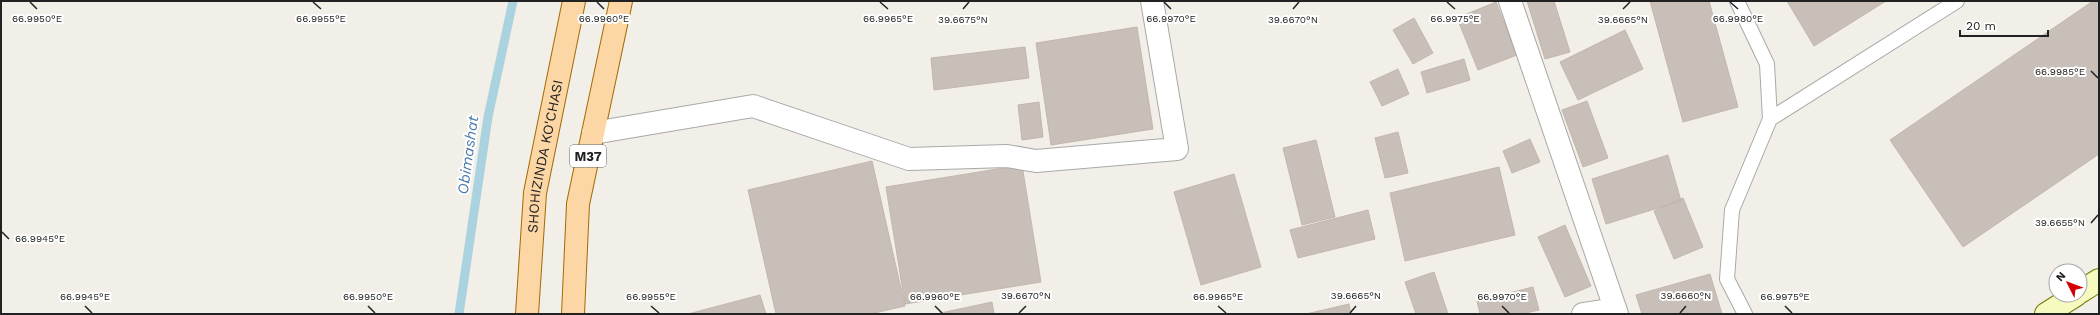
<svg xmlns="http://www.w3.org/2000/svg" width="2100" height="315" font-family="'Work Sans',sans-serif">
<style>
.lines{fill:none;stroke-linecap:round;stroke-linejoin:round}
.stream{stroke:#aad3df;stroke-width:9}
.building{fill:#c7bfb8;stroke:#c4b6ab}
.lane-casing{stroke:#a9a9a9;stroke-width:16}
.street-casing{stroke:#a9a9a9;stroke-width:24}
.secondary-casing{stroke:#707d05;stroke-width:24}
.primary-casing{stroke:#a06b00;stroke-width:24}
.lane{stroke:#fff;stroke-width:14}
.street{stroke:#fff;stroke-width:22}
.secondary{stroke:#f7fabf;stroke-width:22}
.primary{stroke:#fcd6a4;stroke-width:22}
.ticks{fill:none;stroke:#222;stroke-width:1.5}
.labels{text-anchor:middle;stroke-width:4;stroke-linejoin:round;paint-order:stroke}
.shield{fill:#fff;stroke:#646464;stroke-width:1}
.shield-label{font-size:13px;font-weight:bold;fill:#222}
.street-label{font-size:14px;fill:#222;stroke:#fff}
.water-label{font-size:15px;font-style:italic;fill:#4a7aab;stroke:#fff}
.ticks-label{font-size:10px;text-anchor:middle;fill:#222;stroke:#fff;stroke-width:4;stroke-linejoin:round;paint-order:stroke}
</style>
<rect width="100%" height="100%" fill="#f2efe9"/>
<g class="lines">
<!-- stream -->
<path class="stream" d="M459 314 488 117 513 1"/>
</g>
<!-- building -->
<path class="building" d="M1527 1H1554L1570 52 1545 59Z
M1650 1H1709L1738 107 1683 122Z
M1787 1H1886L1814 46Z
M2093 1H2099V154L1963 247 1890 140Z
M1496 2 1517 55 1478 70 1457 18Z
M1414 18 1433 53 1413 64 1393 30Z
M1137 27 1153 129 1051 145 1036 43Z
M1625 30 1643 69 1578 100 1560 62Z
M1025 47 1029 78 934 90 931 58Z
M1464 59 1470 80 1427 93 1421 72Z
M1398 69 1409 94 1382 106 1370 82Z
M1587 101 1608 158 1583 167 1562 110Z
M1039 102 1043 137 1022 140 1018 105Z
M1398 132 1408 173 1385 178 1375 138Z
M1530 139 1540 162 1512 173 1503 151Z
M1316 140 1335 217 1302 225 1283 148Z
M1668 155 1681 201 1606 224 1592 179Z
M872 161 905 306 870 314H776L748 190Z
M1022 165 1041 282 905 304 886 187Z
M1499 167 1515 235 1405 261 1390 193Z
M1234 174 1261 267 1201 285 1174 192Z
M1683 198 1703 247 1674 259 1654 211Z
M1368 210 1375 239 1298 258 1290 230Z
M1565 225 1591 286 1565 297 1538 237Z
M1434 272 1448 314H1416L1405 282Z
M1710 274 1722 314H1642L1636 295Z
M1533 287 1539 310 1521 314H1480L1477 301Z
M760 295 766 314H688Z
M992 302 994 314H936Z
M1349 304 1351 314H1306Z"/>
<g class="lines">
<defs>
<path id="lane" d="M1737 1 1767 64 1770 119 1732 210 1727 279 1745 314
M1770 119 1957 1"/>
<path id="street" d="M1510 1 1617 314
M593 133 753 106 909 159 1007 156 1036 161 1177 149 1152 1
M1583 314 1615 309"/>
<path id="secondary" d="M2080 292 2099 280
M2046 314 2076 295"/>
<g id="primary">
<path id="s1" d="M527 314 535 193 574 1"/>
<path d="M573 314 578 204 621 1"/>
</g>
</defs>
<!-- lane casing -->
<use href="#lane" class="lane-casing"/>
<!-- street casing -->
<use href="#street" class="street-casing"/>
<!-- secondary casing -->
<use href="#secondary" class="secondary-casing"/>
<!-- primary casing -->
<use href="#primary" class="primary-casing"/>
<!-- lane -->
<use href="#lane" class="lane"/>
<!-- street -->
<use href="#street" class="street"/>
<!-- secondary -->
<use href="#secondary" class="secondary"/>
<!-- primary -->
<use href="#primary" class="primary"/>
</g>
<!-- ticks -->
<path class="ticks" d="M30 2 37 9M313 2 321 9M597 2 604 9M880 2 888 9M1164 2 1171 9M1447 2 1455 9M1730 2 1738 9M963 9 969 2M1293 9 1299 2M1623 9 1630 2M2091 71 2098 78M2091 223 2098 215M2 232 9 239M85 306 92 313M368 306 375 313M651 306 659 313M935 306 942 313M1218 306 1226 313M1502 306 1509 313M1785 306 1792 313M1019 313 1026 306M1350 313 1356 306M1680 313 1686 306"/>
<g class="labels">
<!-- shield labels -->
<rect class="shield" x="570" y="145" width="36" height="22" rx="3"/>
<g class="shield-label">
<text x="588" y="161">M37</text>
</g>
<!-- street labels -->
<g class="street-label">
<text dy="5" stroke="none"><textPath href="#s1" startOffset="159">SHOHIZINDA KO'CHASI</textPath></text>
</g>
<!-- water labels -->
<g class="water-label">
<text transform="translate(468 155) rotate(-82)" y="5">Obimashat</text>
</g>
</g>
<g class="ticks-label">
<text x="37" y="22">66.9950°E</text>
<text x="321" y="22">66.9955°E</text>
<text x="604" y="22">66.9960°E</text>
<text x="888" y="22">66.9965°E</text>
<text x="1171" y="22">66.9970°E</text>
<text x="1455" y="22">66.9975°E</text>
<text x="1738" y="22">66.9980°E</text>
<text x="963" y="23">39.6675°N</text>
<text x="1293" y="23">39.6670°N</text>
<text x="1623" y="23">39.6665°N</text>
<text x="2060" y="75">66.9985°E</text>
<text x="2060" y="226">39.6655°N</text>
<text x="40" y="242">66.9945°E</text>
<text x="1026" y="299">39.6670°N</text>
<text x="1356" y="299">39.6665°N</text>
<text x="1686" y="299">39.6660°N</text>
<text x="85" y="300">66.9945°E</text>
<text x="368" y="300">66.9950°E</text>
<text x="651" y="300">66.9955°E</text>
<text x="935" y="300">66.9960°E</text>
<text x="1218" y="300">66.9965°E</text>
<text x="1502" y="300">66.9970°E</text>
<text x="1785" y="300">66.9975°E</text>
</g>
<!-- border -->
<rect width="2100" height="315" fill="none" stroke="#222222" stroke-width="4"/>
<!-- north arrow -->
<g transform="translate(2068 283) rotate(312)"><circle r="19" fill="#ffffff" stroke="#a7a7a7"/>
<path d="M0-3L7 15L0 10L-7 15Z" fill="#d40000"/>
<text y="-6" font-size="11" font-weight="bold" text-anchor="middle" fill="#222222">N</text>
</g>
<!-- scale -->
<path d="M1960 30v6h88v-6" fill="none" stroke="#222222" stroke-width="2"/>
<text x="1966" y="30" font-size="12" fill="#222222" stroke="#ffffff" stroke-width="3" paint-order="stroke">20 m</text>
</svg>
